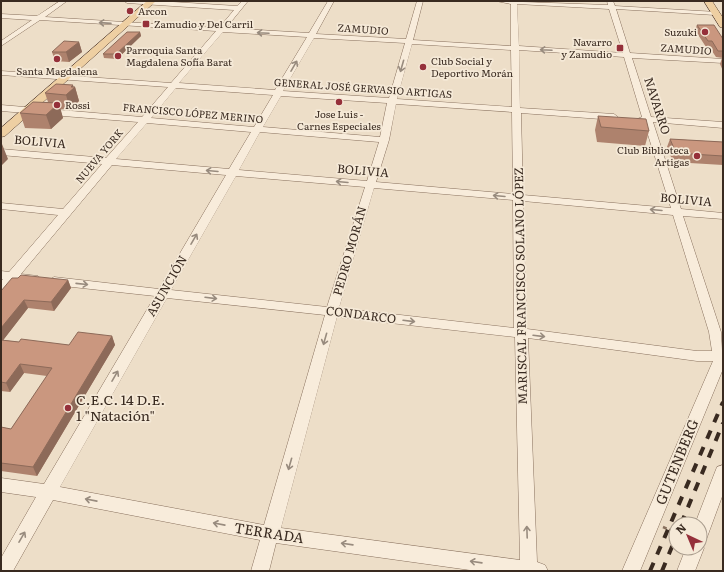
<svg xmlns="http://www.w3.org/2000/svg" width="724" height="572" font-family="Literata,serif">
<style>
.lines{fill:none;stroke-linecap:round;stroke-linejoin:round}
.minor-casing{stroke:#88705d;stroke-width:1}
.major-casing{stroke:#573f31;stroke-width:1}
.path{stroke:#88705d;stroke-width:2.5;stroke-dasharray:4 2.5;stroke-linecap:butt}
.minor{fill:#f8ecdb;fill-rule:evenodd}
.major{fill:#eecfa2;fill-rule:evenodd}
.rail{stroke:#392a20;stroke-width:4;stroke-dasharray:9 9;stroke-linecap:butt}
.wall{fill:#ae826d}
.shaded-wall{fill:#8d6a59}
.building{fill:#ca977f;stroke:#8d6a59}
.oneway{stroke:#988b7e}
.poi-dot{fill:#95303a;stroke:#f5e9d7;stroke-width:1.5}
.labels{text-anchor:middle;stroke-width:3.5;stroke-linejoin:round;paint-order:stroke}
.far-poi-label{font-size:10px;fill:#392a20;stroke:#f5e9d7;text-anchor:start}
.far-street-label{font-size:10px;fill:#392a20;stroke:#f5e9d7}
.street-label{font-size:12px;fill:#392a20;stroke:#f5e9d7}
.near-poi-label{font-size:14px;fill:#392a20;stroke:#f5e9d7;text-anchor:start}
.near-street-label{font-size:14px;fill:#392a20;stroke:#f5e9d7}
</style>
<rect width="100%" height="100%" fill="#eddec8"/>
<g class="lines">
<defs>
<path id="minor" d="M60 1H67L45 17 219 28 234 10 127 3 124 1H157L237 6 242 1H248L226 28 309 33 328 1H334L316 34 406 39 417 1H423L413 40 511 46V4L496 1 608 5 607 1H613L615 6 717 12 718 13 715 15 616 9 630 53 723 59V63L632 58 651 117 723 122V128L653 122 681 209 723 213V219L683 216 721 332 723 369 640 571H622L713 361H697L528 338 537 562 545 565 548 571H477L276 543 269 571H251L260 540 53 500 13 571H1V558L36 497 1 492V478L44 484 155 296 54 285 48 281 54 277 159 289 226 175 112 165 21 274 38 276 40 279 38 282 15 280 5 292 1 293V281L3 279H1V271L9 272 58 215 1 209V203L63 209 102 164 1 155V149L106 158 138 122 1 111V105L142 117 168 87 1 75V71L171 83 216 31 40 20 1 46V41L32 20 1 18V14L37 16ZM517 4 609 9 623 53 519 46ZM223 32 307 37 275 90 179 83ZM314 38 405 43 389 98 283 91ZM412 44 511 50 512 107 397 99ZM519 50 624 57 642 117 637 119 644 122 671 208 523 195 521 113 614 120 618 117 614 114 520 108ZM176 88 273 95 254 127 151 118ZM281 96 387 103 380 137 263 127ZM396 104 512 112 513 194 376 182 389 140ZM147 123 251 132 229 169 116 159ZM260 132 379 142 367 181 239 170ZM236 176 365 187 327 307 171 290ZM374 188 513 200 514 328 339 308ZM523 201 673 215 709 332 712 351H697L527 329ZM167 298 325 315 264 525 60 487ZM337 317 515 337 520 560 281 528Z
M723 465V494L706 540 700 542 704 548 695 571H677L686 548H700V524H695L715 472 717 467Z"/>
<path id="major" d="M147 1H156L5 136 1 137V128Z
M704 1H712L723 18V28L720 27Z"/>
</defs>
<!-- minor casing -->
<use href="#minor" class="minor-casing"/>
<!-- major casing -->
<use href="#major" class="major-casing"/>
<!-- path -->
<path class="path" d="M663 527 676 533"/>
<!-- minor -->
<use href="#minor" class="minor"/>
<!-- major -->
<use href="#major" class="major"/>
<!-- rail -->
<path class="rail" d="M681 524 723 423
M650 571 723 402
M662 571 676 537"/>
</g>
<!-- wall -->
<path class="wall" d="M697 25 723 39V58L716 57 710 48 706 47 695 30Z
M140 32 141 36 117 59 104 58 103 54Z
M79 42 82 52 69 62 55 61 52 52Z
M722 58H723V71L720 64Z
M75 87 79 101 70 109H60L63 118 51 129 25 128 20 113 48 102 45 93Z
M598 116 649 131 645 146 597 142 595 130Z
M670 139 723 142V165L673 162 667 147Z
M18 278 68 280 71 288 54 311 28 308 3 340 19 342 69 345 112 336 115 345 37 476 1 471V427L11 429 47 376 24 373 10 392 1 391V291Z"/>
<!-- shaded-wall -->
<path class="shaded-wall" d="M140 32 141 36 117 59 116 54Z
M79 42 82 52 69 62 66 52Z
M73 85 74 88 75 87 79 101 70 109 66 95 71 87Z
M59 103 63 118 51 129 46 115Z
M2 144 8 159 1 166V145Z
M68 280 71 288 54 311 51 302Z
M24 300 28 308 1 343V328Z
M112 336 115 345 37 476 33 467Z
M20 364 24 373 10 392 6 383Z"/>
<!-- building -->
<path class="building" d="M697 25H714L723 39V51H718L712 41H708Z
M127 32H140L116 54H103Z
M64 41 79 42 66 52H52Z
M56 84 73 85 71 87H75L66 95 45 93Z
M33 102 59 103 46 115 20 113Z
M598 116 646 119 649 131 601 127Z
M670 139 723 142V156L676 153Z
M21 275 68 280 51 302 24 300 1 328V291L12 278H18Z
M78 332 112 336 33 467 1 463V427L11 429 52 368 20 364 6 383 1 382V340L19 342 21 339 69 345Z"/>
<!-- one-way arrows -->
<defs><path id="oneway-shaft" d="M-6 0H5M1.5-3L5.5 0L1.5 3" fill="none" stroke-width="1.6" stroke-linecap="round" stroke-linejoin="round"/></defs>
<g class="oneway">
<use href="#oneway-shaft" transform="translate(105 23) rotate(-176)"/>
<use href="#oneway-shaft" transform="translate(263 33) rotate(-177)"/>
<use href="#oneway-shaft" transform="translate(546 50) rotate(-177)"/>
<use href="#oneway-shaft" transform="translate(294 66) rotate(-60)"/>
<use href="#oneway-shaft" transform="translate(402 66) rotate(106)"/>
<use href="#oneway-shaft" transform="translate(212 171) rotate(-175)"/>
<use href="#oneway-shaft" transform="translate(342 182) rotate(-175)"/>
<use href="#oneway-shaft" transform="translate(499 196) rotate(-175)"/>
<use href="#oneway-shaft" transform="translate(656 210) rotate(-175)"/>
<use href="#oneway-shaft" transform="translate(194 239) rotate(-60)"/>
<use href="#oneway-shaft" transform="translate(82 284) rotate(6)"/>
<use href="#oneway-shaft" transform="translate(211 298) rotate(7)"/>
<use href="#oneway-shaft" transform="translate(409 321) rotate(7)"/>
<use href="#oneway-shaft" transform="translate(539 336) rotate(7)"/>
<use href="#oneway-shaft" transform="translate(325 339) rotate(106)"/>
<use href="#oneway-shaft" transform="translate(115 376) rotate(-60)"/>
<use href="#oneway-shaft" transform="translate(290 464) rotate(106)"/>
<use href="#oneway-shaft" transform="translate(91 500) rotate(-169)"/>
<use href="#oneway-shaft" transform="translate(219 524) rotate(-169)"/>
<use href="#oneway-shaft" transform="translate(527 532) rotate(-92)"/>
<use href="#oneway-shaft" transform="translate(22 537) rotate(-60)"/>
<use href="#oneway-shaft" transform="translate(347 544) rotate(-172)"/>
<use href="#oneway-shaft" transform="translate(476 562) rotate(-172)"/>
</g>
<!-- markers -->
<g class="poi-dot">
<circle cx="130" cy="11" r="4"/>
<rect x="142" y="20" width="8" height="8" rx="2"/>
<circle cx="705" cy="32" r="4"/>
<rect x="616" y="44" width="8" height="8" rx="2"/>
<circle cx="118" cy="56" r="4"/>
<circle cx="57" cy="59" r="4"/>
<circle cx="423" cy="67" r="4"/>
<circle cx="339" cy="102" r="4"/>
<circle cx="57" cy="105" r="4"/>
<circle cx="697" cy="156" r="4"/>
<circle cx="68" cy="408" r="4"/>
</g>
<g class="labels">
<!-- far-poi labels -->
<g class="far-poi-label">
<text x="138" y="15">Arcon</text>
<text x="154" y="28">Zamudio y Del Carril</text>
<text x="697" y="36" text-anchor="end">Suzuki</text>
<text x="612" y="46" text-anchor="end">Navarro<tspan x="612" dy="12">y Zamudio</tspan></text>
<text x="126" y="54">Parroquia Santa<tspan x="126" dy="12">Magdalena Sofía Barat</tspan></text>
<text x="431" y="65">Club Social y<tspan x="431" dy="12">Deportivo Morán</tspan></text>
<text x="57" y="75" text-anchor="middle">Santa Magdalena</text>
<text x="65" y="109">Rossi</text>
<text x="339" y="118" text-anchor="middle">Jose Luis -<tspan x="339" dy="12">Carnes Especiales</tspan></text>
<text x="689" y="154" text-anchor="end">Club Biblioteca<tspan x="689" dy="12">Artigas</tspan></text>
</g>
<!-- far-street labels -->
<g class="far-street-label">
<text transform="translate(363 29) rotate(4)" y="4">ZAMUDIO</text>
<text transform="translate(686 49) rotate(4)" y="4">ZAMUDIO</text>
<text transform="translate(363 88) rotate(4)" y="4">GENERAL JOSÉ GERVASIO ARTIGAS</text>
<text transform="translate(193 113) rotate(5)" y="4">FRANCISCO LÓPEZ MERINO</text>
<text transform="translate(99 156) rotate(-50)" y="4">NUEVA YORK</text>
</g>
<!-- street labels -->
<g class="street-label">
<text transform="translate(657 106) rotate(72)" y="4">NAVARRO</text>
<text transform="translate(40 142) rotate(5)" y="4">BOLIVIA</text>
<text transform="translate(363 171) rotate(5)" y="4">BOLIVIA</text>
<text transform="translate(686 200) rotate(5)" y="4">BOLIVIA</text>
<text transform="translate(350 251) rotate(-74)" y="4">PEDRO MORÁN</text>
<text transform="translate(167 286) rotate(-60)" y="4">ASUNCIÓN</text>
<text transform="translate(521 286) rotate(-91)" y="4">MARISCAL FRANCISCO SOLANO LÓPEZ</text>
<text transform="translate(361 315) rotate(7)" y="4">CONDARCO</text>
</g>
<!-- near-poi labels -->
<g class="near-poi-label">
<text x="76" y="405">C.E.C. 14 D.E.<tspan x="76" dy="16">1 "Natación"</tspan></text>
</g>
<!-- near-street labels -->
<g class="near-street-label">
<text transform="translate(677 462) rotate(-68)" y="5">GUTENBERG</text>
<text transform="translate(269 533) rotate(9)" y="5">TERRADA</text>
</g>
</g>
<!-- border -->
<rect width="724" height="572" fill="none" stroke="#392a20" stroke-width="4"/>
<!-- north arrow -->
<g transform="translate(688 536) rotate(316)"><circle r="19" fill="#f5e9d7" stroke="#aa9d8e"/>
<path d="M0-3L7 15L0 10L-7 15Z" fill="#95303a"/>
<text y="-6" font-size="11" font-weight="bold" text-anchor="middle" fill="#392a20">N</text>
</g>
</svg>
